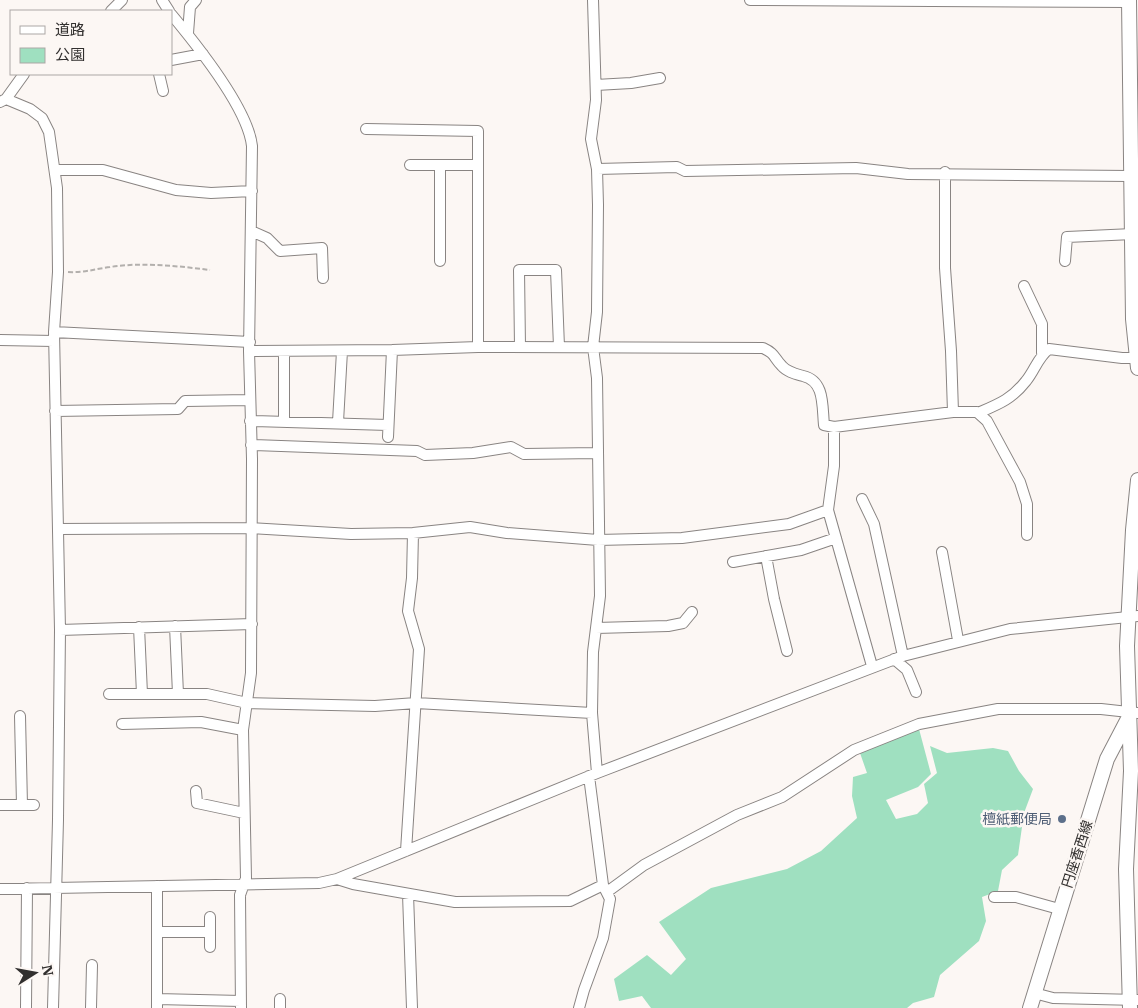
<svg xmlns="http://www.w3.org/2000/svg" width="1138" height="1008" font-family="'IBM Plex Serif','Noto Sans JP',serif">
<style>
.green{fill:#9fe0c0}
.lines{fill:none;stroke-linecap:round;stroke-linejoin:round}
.minor-casing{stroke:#898482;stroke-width:12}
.major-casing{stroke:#898482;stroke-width:16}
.path{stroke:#b3b0ad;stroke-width:2;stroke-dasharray:5 2.5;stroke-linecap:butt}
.minor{stroke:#fff;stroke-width:10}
.major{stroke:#fff;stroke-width:14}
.service-dot{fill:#5c6f8a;stroke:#fcf7f4;stroke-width:2}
.labels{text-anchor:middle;stroke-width:5;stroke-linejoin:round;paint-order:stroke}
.service-label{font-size:14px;fill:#4e5e75;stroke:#fcf7f4;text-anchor:end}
.street-label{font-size:14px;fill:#312f2e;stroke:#fcf7f4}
</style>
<rect width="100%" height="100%" fill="#fcf7f4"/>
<!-- green -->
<path class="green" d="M919 729 931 774 918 787 886 800 896 819 917 814 928 803 924 784 937 773 930 746 947 753 993 748 1008 751 1019 771 1033 789 1024 813 1018 855 1002 870 998 891 982 897 986 921 979 941 940 975 934 997 913 1003 907 1008H651L642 996 619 1001 614 979 647 955 671 975 686 959 659 922 711 888 787 869 821 851 857 818 852 796 853 777 867 773 860 753Z"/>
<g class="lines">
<defs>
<path id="minor" d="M162 0 169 11
M593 0 596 100 591 139 597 169 598 205 597 312 593 347 597 378 600 596 593 652 592 713 597 773
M750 0 1129 2
M111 11 122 0
M171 14C196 44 248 109 252 146L249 351 252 459 251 673 243 730 246 878 240 895 241 1008
M188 33 190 7 196 0
M171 60 203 54
M159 74 163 91
M596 85 631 83 660 78
M6 99 30 109 42 118 49 132 57 188 58 272 54 332 60 630 58 820 53 1008
M0 102 6 99 24 74
M366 129 478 131V165
M410 165H478V347
M440 165V261
M597 169 677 167 685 171 856 168 908 174 1130 176 1137 178
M56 170H103L176 190 211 193 252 191
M945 172V268L951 351 953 412
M251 231 267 238 280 251 322 248 323 278
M1065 261 1067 237 1133 234
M1024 286 1042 324V353
M54 332 250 342
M0 340 54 341
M520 347 519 270H556L559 347
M249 351 392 350 478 347 763 348C776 354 773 357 782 366 787 372 796 374 803 376 825 381 822 406 824 425L834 427 953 412H977L987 421 1020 482 1027 504V535
M55 411 178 409 185 401 249 400
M978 413C999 404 1012 399 1026 381 1035 370 1038 357 1049 349L1122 358H1136
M250 421 388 425
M284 421V351
M338 422 342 351
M834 427V466L828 510 872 666
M388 437 392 350
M251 445 417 451 425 455 473 453 511 447 524 454 597 453
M862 499 874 524 903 656
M58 529 250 528 351 534 413 533 470 527 507 533 598 540 682 538 789 524 828 510
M942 552 958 640
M766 556 774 599 787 651
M733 562 801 550 836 538
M175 626 178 694
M139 627 142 694
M596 628 668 626 683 623 692 612
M60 630 252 624
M894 659 907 670 916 692
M109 694H207L247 703 375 706 416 703 592 713
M20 716 22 805
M122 724 201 722 243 730
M196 791 197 803 244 813
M0 805H34
M406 851 419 649 408 611 412 578 413 533
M337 879 353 884 455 902 570 901 603 885
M0 889 319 883 337 879 597 773 903 656 1010 629 1138 616
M607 892 644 865 737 815 782 797 854 750 919 724 998 709H1101L1138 713
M408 894 412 1008
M994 897H1016L1059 909
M210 917V947
M157 932H210
M1034 993 1053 998 1138 1000
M157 999 241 1001
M26 1008 27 888
M91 1008 92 965
M157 1008V886
M280 1008V999
M579 1008 584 990 603 938 610 899 603 885 589 776"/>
<path id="major" d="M1129 0 1133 319 1138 368
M1030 1008 1107 759 1130 715
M1130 1008 1126 869 1131 771 1127 646 1133 530 1138 480"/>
</defs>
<!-- minor casing -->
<use href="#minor" class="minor-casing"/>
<!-- major casing -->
<use href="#major" class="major-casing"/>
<!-- path -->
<path class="path" d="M68 272C83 273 95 269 110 267 142 262 178 266 210 270"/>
<!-- minor -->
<use href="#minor" class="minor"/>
<!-- major -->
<use href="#major" class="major"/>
</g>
<!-- markers -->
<circle class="service-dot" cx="1062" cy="819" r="5"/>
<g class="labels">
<!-- service labels -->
<g class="service-label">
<text x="1052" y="824">檀紙郵便局</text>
</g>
<!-- street labels -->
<g class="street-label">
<text transform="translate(1077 854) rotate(-72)" y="5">円座香西線</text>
</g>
</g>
<!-- legend -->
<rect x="10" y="10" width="162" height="65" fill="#fcf7f4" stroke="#aba7a5"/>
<rect x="20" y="26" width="25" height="8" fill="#ffffff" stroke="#aba7a5"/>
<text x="55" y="35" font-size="15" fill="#312f2e">道路</text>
<rect x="20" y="48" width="25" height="15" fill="#9fe0c0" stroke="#aba7a5"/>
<text x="55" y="60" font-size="15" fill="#312f2e">公園</text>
<!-- north arrow -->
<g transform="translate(35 973) rotate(79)" stroke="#fcf7f4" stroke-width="4" paint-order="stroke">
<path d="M0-4L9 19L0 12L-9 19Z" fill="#312f2e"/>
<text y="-8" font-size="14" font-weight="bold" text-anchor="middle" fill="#312f2e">N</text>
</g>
</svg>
